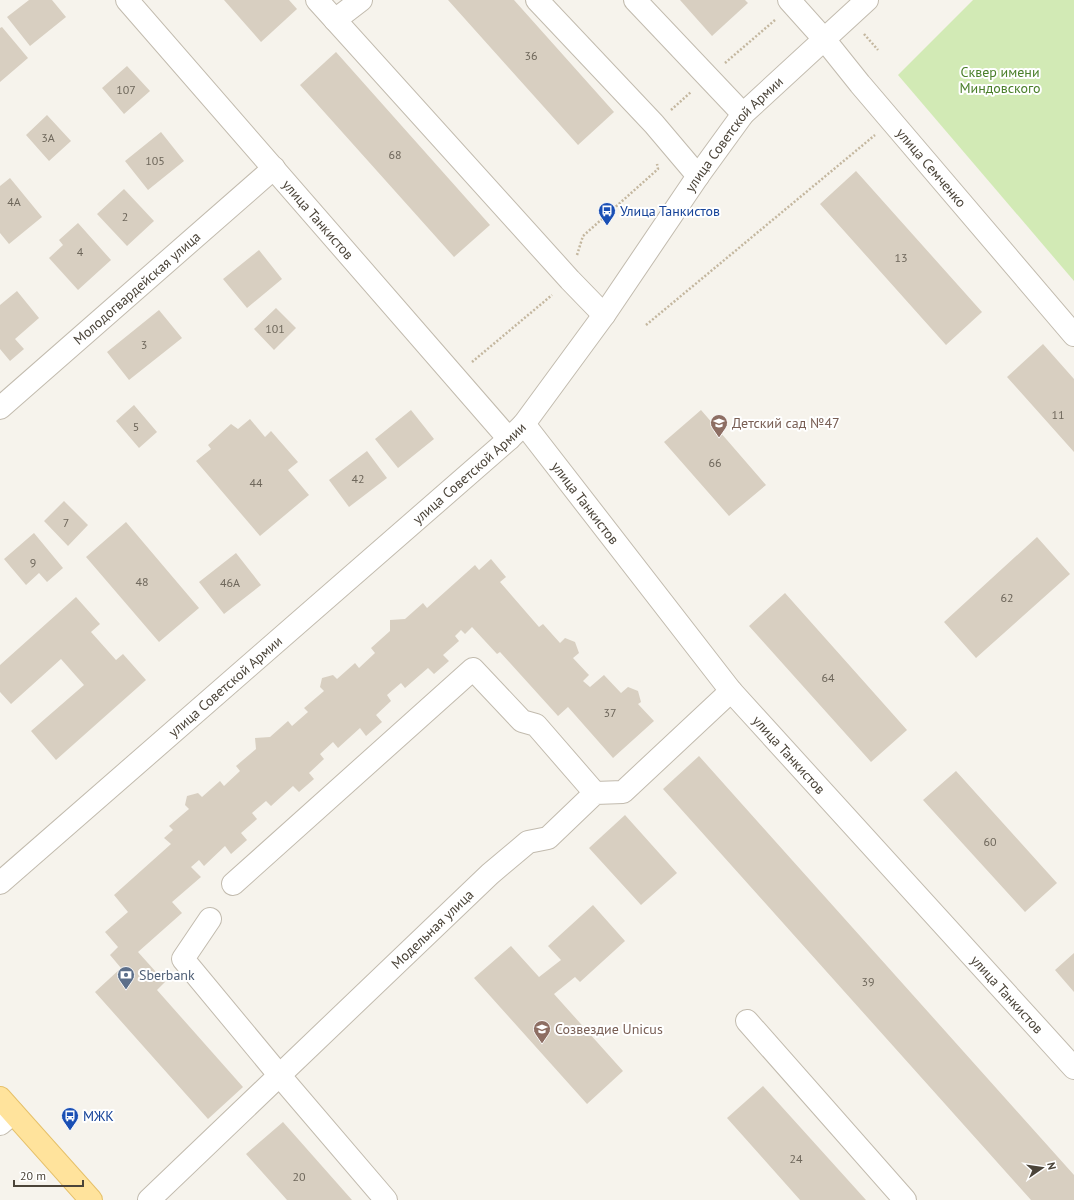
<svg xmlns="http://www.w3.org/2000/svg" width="1074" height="1200" font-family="'PT Sans',sans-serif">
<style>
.green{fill:#d2eab5}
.building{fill:#d8cfc1}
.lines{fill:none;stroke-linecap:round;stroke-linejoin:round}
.minor-casing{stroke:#c2bbae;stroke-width:24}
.major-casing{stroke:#e6c16a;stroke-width:24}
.path{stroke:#c4b79f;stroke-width:2.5;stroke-dasharray:2 2;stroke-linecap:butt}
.minor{stroke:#fff;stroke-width:22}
.major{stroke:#ffe39c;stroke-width:22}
.labels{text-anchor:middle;stroke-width:4;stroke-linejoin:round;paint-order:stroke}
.number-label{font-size:12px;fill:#6e675b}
.park-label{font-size:14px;fill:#4a7f2a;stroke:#fff}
.street-label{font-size:14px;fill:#4b4439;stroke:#fff}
.transit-label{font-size:14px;fill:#164399;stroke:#fff;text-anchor:start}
.education-label{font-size:14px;fill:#785e54;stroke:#fff;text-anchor:start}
.service-label{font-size:14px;fill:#4e5e75;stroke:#fff;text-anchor:start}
</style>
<rect width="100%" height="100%" fill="#f6f3ec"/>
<!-- green -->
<path class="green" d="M973 0H1074V281L898 75Z"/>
<!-- building -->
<path class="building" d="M29 0H52L66 17 30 46 7 17Z
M224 0H289L297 9 261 42Z
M448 0H514L614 112 578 145Z
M680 0H745L748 3 712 36Z
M2 27 28 58 0 82V28Z
M336 52 490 225 454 257 300 85Z
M127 66 150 91 124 114 102 88Z
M47 115 71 141 49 161 26 135Z
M161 132 184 161 148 190 125 161Z
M856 171 982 312 946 345 820 204Z
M10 178 42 217 9 244 0 233V186Z
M124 189 154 221 127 246 97 214Z
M78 223 111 260 78 290 49 258 63 245 59 240Z
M259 250 282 279 247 308 223 279Z
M17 291 39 318 15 339 24 349 10 361 0 349V305Z
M276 308 296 328 274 350 254 329Z
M159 310 182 338 129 380 107 352Z
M1043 344 1074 379V452L1007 377Z
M134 405 157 432 139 448 116 421Z
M411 410 434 439 398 468 375 439Z
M701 410 766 485 729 516 664 442Z
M250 419 265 437 271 431 298 462 288 470 309 495 260 536 196 461 211 449 208 445 231 424 238 429Z
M367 451 387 478 349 507 329 480Z
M64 501 88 525 68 546 44 521Z
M126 522 199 608 159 642 86 557Z
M34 533 63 568 47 582 39 573 26 585 4 559Z
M1037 537 1070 574 976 658 944 622Z
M236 553 261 585 224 614 199 582Z
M491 559 506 577 500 582 539 627 543 624 560 643 565 638 575 642 579 653 573 658 589 675 583 681 590 687 604 675 621 693 628 687 638 691 641 702 638 704 654 721 613 758 568 707 558 716 500 652 497 654 472 627 465 634 461 630 455 636 459 641 443 655 449 661 434 674 428 668 405 688 401 683 387 695 391 701 376 715 382 722 366 736 360 728 338 748 333 742 320 754 324 759 309 773 314 779 299 792 293 786 271 806 266 801 252 813 257 819 241 833 247 840 231 854 225 846 204 866 199 860 191 867 201 877 172 902 182 913 138 952 165 982 157 990 243 1087 208 1119 95 992 121 968 110 955 118 947 105 932 128 912 114 895 171 844 164 838 173 830 169 826 189 809 185 805 187 796 198 793 202 797 220 781 224 786 240 771 236 766 256 749 255 738 270 737 288 721 292 726 308 712 304 708 324 691 320 687 322 678 333 675 337 679 355 663 359 668 375 653 371 648 390 631V620L405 619 423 603 427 608 475 565 479 570Z
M785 593 907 730 871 762 749 626Z
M76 597 100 624 91 632 116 660 123 654 146 680 56 760 31 731 84 685 61 659 11 704 0 692V665Z
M699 756 1074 1175V1200H1031L663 789Z
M956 771 1057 883 1025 912 923 800Z
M625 815 677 873 641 905 589 848Z
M593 905 625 941 580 982 575 977 554 994 623 1071 587 1104 474 978 511 946 539 977 561 960 548 946Z
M1074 953V992L1055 970Z
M763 1086 866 1200H800L727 1118Z
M283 1122 352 1200H287L246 1154Z"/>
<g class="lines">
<defs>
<g id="minor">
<path id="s1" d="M127 0 509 439"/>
<path d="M317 0 570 280 604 315"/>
<path d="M537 0 654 124 698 176"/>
<path d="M635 0 743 114"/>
<path id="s2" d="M789 0 824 39 860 84 1074 335"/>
<path d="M335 20 361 0"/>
<path id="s3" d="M0 408 274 168"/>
<path id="s4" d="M524 424 731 691 1074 1068"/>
<path id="s5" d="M0 883 509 439 524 424 604 315 698 176 743 114 867 0"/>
<path d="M233 884 473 669 522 721 536 725 595 793"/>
<path d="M210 919 183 959 280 1076 386 1200"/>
<path d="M747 1021 905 1200"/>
<path d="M0 1124 13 1113"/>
<path id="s6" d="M149 1200 490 874 528 842 548 838 595 793 623 792 731 691"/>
</g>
<path id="major" d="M0 1098 91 1200"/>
</defs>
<!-- minor casing -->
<use href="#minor" class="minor-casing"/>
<!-- major casing -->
<use href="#major" class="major-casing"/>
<!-- path -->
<path class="path" d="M864 34 878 50
M725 63 775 20
M671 110 691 92
M577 255 583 236 658 169 657 164
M646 325 875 135
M472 362 552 295"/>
<!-- minor -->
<use href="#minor" class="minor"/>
<!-- major -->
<use href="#major" class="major"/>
</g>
<!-- icons -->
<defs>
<symbol id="bus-pin" viewBox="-11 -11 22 30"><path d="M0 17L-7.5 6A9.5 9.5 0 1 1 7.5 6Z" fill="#1a4fb4" stroke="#fff"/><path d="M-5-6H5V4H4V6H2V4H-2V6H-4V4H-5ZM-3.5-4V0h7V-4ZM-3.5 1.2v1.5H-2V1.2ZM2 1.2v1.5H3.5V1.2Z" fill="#fff"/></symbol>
<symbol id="school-pin" viewBox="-11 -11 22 30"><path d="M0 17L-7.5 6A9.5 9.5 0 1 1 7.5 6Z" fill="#8d6e63" stroke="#fff"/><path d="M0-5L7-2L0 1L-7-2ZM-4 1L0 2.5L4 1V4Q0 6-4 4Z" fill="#fff"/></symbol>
<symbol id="bank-pin" viewBox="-11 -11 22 30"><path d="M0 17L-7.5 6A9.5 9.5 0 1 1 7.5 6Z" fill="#5c6f8a" stroke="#fff"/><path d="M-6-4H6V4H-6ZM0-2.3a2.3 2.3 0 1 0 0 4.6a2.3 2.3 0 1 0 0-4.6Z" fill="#fff"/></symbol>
</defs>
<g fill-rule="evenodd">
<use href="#bus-pin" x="597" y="201" width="20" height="27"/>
<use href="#school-pin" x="709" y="413" width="20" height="27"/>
<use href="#bank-pin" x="116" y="965" width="20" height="27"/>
<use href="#school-pin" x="532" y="1019" width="20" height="27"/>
<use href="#bus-pin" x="60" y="1106" width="20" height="27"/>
</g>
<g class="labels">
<!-- number labels -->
<g class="number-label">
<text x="531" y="60">36</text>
<text x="126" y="94">107</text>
<text x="48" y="142">3А</text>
<text x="395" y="159">68</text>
<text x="155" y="165">105</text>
<text x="14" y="206">4А</text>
<text x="125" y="221">2</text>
<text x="80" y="256">4</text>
<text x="901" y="262">13</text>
<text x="275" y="333">101</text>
<text x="144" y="349">3</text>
<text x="1058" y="419">11</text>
<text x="136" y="431">5</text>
<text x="715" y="467">66</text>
<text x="358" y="483">42</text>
<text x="256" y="487">44</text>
<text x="66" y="527">7</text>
<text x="33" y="567">9</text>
<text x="142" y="586">48</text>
<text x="230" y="587">46А</text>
<text x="1007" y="602">62</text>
<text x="828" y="682">64</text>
<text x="610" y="717">37</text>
<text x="990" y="846">60</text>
<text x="868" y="986">39</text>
<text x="796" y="1163">24</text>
<text x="299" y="1181">20</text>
</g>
<!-- park labels -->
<g class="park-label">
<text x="1000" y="77">Сквер имени<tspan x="1000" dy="16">Миндовского</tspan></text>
</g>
<!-- street labels -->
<g class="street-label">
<text dy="5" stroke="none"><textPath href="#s5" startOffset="1055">улица Советской Армии</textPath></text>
<text dy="5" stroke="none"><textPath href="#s2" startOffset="220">улица Семченко</textPath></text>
<text dy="5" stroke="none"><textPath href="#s1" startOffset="291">улица Танкистов</textPath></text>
<text dy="5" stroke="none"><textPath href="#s3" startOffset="182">Молодогвардейская улица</textPath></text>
<text dy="5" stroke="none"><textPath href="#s5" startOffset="623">улица Советской Армии</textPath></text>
<text dy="5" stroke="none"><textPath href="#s4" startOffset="100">улица Танкистов</textPath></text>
<text dy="5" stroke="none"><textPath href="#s5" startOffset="299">улица Советской Армии</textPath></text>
<text dy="5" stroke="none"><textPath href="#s4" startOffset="424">улица Танкистов</textPath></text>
<text dy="5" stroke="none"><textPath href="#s6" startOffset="392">Модельная улица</textPath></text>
<text dy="5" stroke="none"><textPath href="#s4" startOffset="748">улица Танкистов</textPath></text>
</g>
<!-- transit labels -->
<g class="transit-label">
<text x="620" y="216">Улица Танкистов</text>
<text x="83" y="1121">МЖК</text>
</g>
<!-- education labels -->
<g class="education-label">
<text x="732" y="428">Детский сад №47</text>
<text x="555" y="1034">Созвездие Unicus</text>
</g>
<!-- service labels -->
<g class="service-label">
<text x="139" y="980">Sberbank</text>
</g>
</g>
<!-- north arrow -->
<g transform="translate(1042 1168) rotate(77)" stroke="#ffffff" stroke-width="3" paint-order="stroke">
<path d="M0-3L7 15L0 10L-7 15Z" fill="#4b4439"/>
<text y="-6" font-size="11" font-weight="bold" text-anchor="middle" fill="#4b4439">N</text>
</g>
<!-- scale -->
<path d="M14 1180v6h69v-6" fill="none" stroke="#4b4439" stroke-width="2"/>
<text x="20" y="1180" font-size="12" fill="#4b4439" stroke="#ffffff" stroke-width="3" paint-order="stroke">20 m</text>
</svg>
